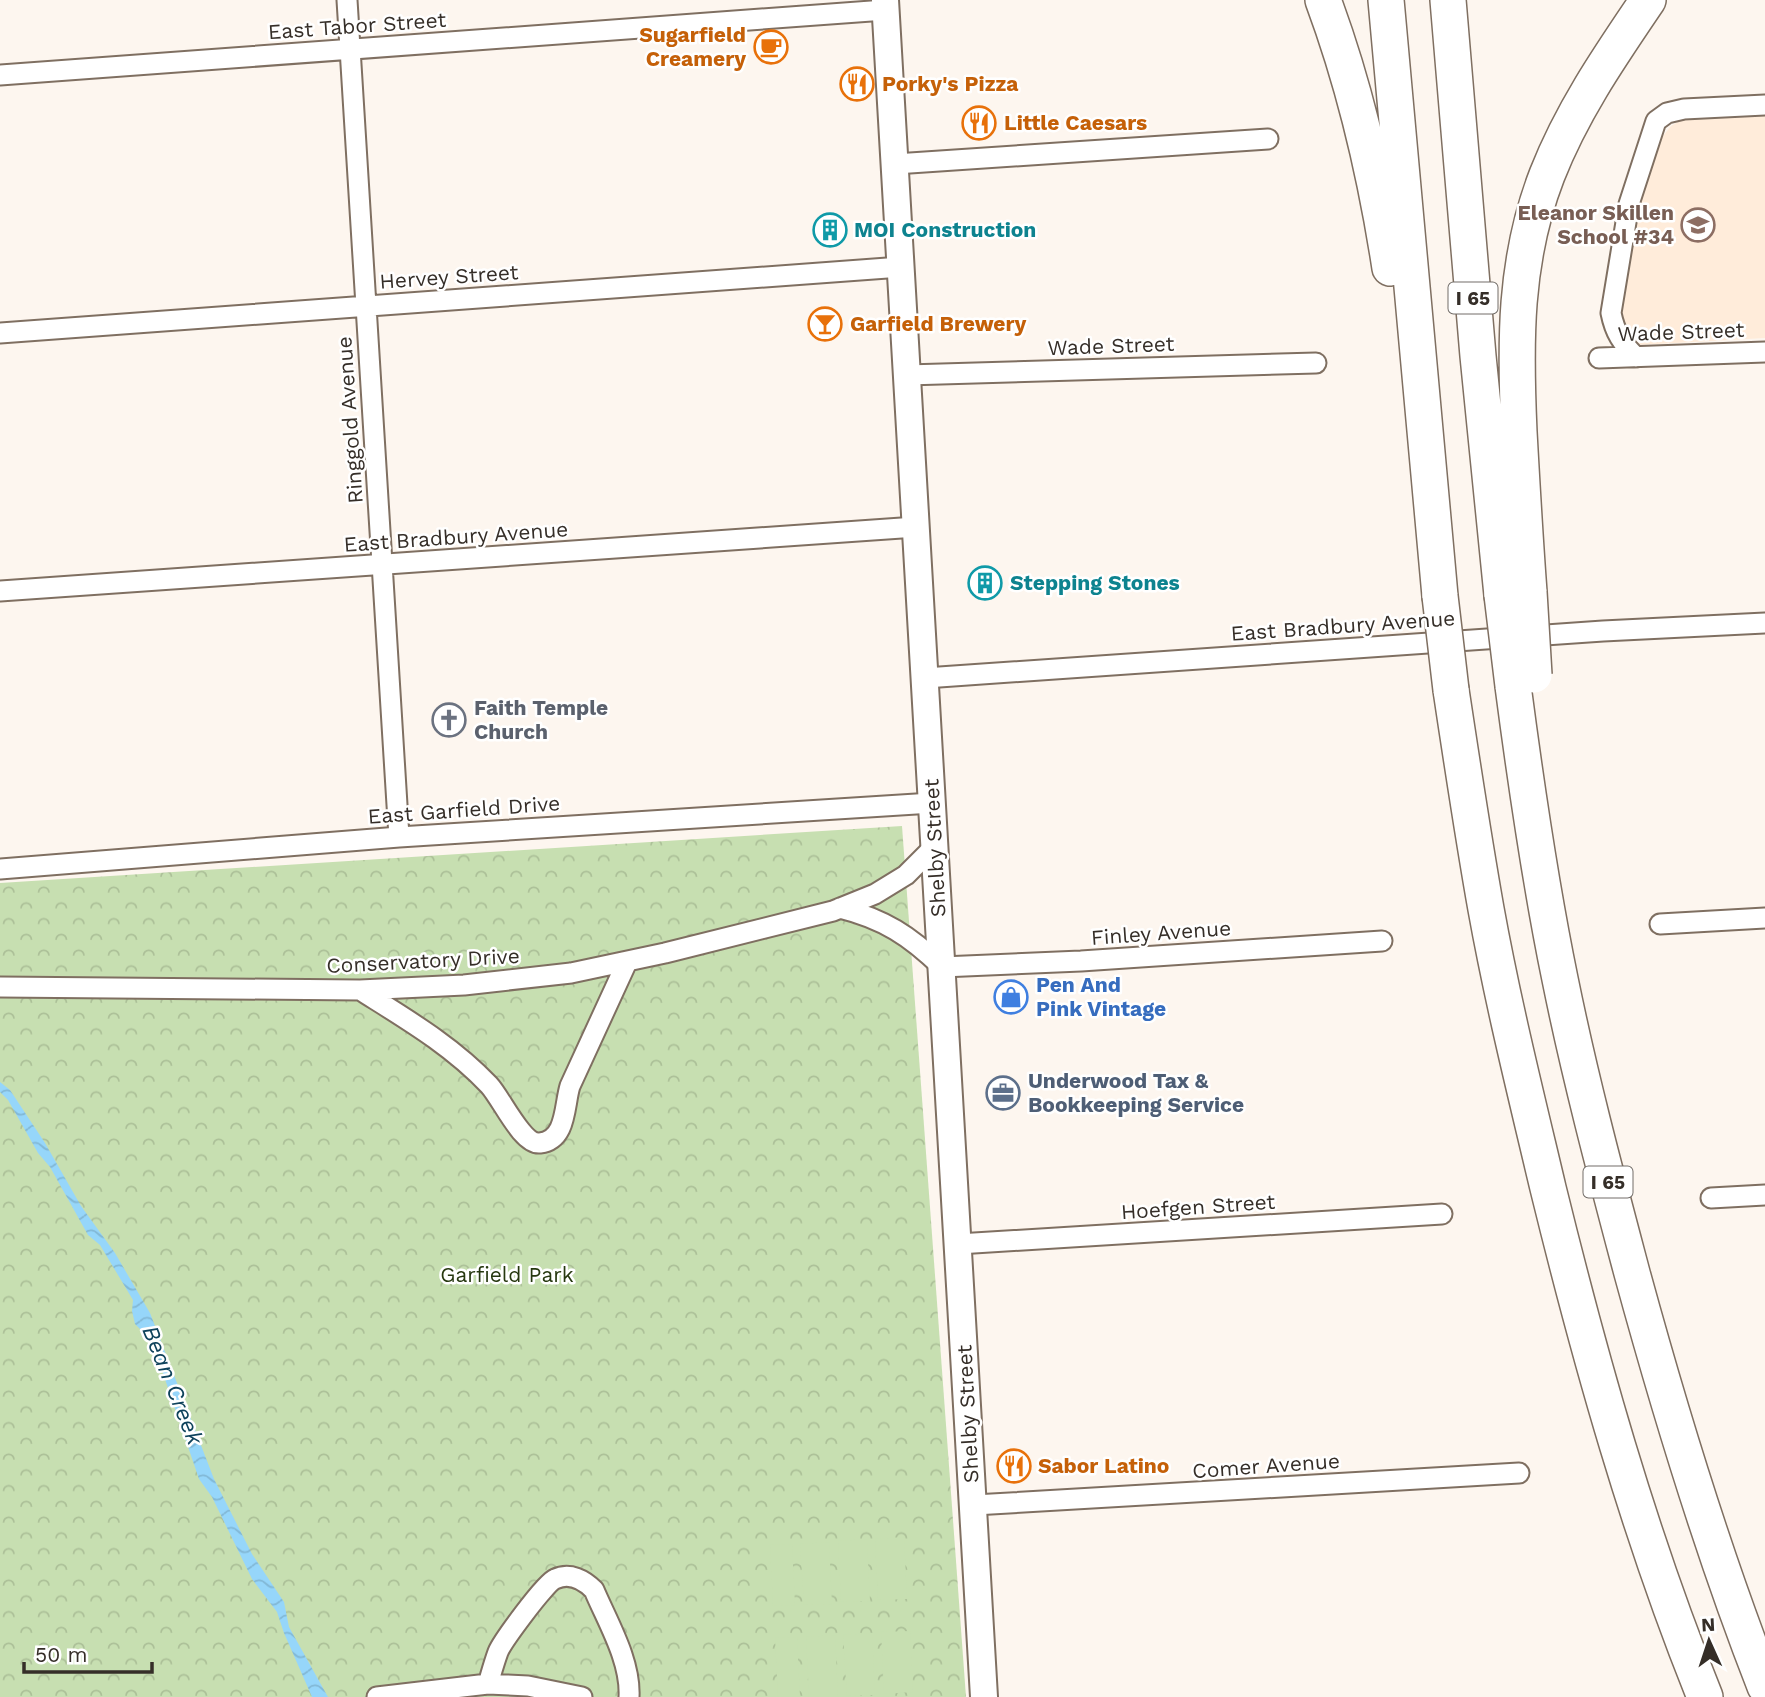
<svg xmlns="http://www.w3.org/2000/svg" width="1765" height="1697" font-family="'Work Sans',sans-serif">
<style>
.built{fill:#ffecda}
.park{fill:url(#park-crowns)}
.pitch{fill:#c7dfb1}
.water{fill:url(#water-waves)}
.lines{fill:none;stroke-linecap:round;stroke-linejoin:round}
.minor-casing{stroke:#7f6f61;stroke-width:23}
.secondary-casing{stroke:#7f6f61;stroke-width:30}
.motorway-casing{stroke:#7f6f61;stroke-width:38}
.minor{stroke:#fff;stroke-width:19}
.secondary{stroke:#fff;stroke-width:26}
.motorway{stroke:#fff;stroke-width:35}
.motorway-bridge-casing{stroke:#7f6f61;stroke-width:38;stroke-linecap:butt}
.motorway-bridge{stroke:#fff;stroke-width:35}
.labels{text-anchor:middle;stroke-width:5;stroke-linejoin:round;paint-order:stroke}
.shield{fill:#fff;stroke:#726d68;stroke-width:2}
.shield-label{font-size:19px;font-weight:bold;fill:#352e28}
.street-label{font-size:21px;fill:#352e28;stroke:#fff}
.food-label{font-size:21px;font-weight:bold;fill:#c56008;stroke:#fff;text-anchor:start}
.education-label{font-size:21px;font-weight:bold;fill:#785e54;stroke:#fff;text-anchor:end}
.culture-label{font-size:21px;font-weight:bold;fill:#0d838f;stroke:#fff;text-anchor:start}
.worship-label{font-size:21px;font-weight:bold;fill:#5b616d;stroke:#fff;text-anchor:start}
.shop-label{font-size:21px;font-weight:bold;fill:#366cbe;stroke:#fff;text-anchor:start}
.service-label{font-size:21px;font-weight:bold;fill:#4e5e75;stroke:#fff;text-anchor:start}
.park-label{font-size:21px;fill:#26380f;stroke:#fff}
.water-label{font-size:23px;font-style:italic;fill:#0e425b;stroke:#fff}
</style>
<defs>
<pattern id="park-crowns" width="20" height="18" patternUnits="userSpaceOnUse" patternTransform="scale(1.75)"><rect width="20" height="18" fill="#c7dfb1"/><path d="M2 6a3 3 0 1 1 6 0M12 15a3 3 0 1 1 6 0" fill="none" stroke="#acc098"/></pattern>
<pattern id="water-waves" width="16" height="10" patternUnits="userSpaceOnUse" patternTransform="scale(1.75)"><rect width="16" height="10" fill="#96d6fa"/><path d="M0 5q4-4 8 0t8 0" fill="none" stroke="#82b8d6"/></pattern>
</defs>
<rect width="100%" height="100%" fill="#fdf6ef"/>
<!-- built -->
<path class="built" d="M1765 114V338L1639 345 1627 336 1619 306 1641 178 1656 145 1671 126 1683 119Z"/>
<!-- park -->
<path class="park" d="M902 826 966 1697H0V883Z"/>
<!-- pitch -->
<path class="pitch" d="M904 1537 907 1599 878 1600 875 1539Z
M867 1539 870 1601 841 1602 838 1541Z
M829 1542 832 1604 804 1605 800 1544Z
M792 1544 795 1605 773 1606 770 1545Z
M910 1631 913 1692 884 1694 881 1632Z
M872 1633 875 1695 847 1696 843 1635Z
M835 1635 838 1697H809L806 1637Z
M797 1637 800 1697H778L775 1638Z"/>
<!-- water -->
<path class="water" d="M0 1082 10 1090 45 1143 81 1206 115 1253 150 1313 214 1479 252 1554 284 1602 289 1627 328 1697H312L284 1633 277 1612 252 1579 212 1497 199 1479 152 1341 135 1324 132 1311 133 1300 100 1245 88 1235 50 1167 38 1153 8 1100 0 1092Z"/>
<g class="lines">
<defs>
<path id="minor" d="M347 0 399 837
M0 75 885 10
M895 164 1268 139
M0 333 901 267
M1636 357C1622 343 1615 333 1611 313L1629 204 1656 121 1667 113 1684 109 1765 105
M1599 358 1765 352
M907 375 1316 363
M0 591 916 527
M925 678 1603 631 1765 623
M0 869 399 837 932 803
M840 908C884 919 910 936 942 967L1081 961 1382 941
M1660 924 1765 918
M0 987 360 990 464 985 571 973 665 953 833 911 875 894 906 875 935 846
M360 990C406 1019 451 1045 489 1085 502 1099 522 1145 540 1143 567 1140 564 1105 570 1086L627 962
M1711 1198 1765 1195
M958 1244 1442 1214
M974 1505 1519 1473
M488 1684C491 1674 494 1663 498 1652 502 1642 545 1583 555 1579 570 1572 584 1580 594 1590 608 1623 631 1661 629 1697
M377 1697 488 1684 528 1686 582 1697"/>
<path id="secondary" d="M885 0 984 1697"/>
<path id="motorway" d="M1323 0C1355 86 1376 177 1390 268
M1386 0 1440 596
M1448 0 1478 356 1502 595
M1529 592C1525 539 1522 486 1519 432 1515 343 1514 260 1547 175 1572 111 1610 56 1648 0
M1513 686C1526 785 1540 882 1560 979 1580 1078 1606 1175 1632 1273 1670 1412 1712 1551 1765 1686
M1451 690C1462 763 1473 836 1486 909 1503 1003 1526 1095 1548 1188 1590 1359 1639 1534 1705 1697"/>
</defs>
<!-- minor casing -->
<use href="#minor" class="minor-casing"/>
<!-- secondary casing -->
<use href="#secondary" class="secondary-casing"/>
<!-- motorway casing -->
<use href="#motorway" class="motorway-casing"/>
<!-- minor -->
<use href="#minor" class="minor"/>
<!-- secondary -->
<use href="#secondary" class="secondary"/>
<!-- motorway -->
<use href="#motorway" class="motorway"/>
<defs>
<path id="motorway-bridge" d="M1529 592 1534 675
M1502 595 1513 686
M1440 596 1451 690"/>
</defs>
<!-- motorway-bridge casing -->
<use href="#motorway-bridge" class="motorway-bridge-casing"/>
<!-- motorway-bridge -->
<use href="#motorway-bridge" class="motorway-bridge"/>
</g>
<!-- icons -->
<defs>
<symbol id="cafe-ring" viewBox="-11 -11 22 22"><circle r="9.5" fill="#fff" stroke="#e8710a" stroke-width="1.5"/><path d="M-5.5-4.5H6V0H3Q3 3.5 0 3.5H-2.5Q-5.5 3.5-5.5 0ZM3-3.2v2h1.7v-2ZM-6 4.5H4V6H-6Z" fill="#e8710a"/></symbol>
<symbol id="restaurant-ring" viewBox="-11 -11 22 22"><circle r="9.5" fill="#fff" stroke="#e8710a" stroke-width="1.5"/><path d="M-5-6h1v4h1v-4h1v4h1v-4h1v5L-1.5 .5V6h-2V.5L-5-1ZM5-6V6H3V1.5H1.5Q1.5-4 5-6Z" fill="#e8710a"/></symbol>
<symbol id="school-ring" viewBox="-11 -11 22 22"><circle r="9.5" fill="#fff" stroke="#8d6e63" stroke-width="1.5"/><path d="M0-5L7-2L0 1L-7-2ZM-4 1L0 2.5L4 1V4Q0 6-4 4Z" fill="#8d6e63"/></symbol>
<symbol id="building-ring" viewBox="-11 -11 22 22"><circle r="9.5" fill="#fff" stroke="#0f9aa8" stroke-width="1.5"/><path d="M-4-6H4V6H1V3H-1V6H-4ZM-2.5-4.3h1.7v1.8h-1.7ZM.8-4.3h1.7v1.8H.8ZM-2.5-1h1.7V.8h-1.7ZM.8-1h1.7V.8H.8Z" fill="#0f9aa8"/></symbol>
<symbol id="bar-ring" viewBox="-11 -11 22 22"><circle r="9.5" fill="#fff" stroke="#e8710a" stroke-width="1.5"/><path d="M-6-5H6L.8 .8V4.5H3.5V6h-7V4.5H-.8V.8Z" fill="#e8710a"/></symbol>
<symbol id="church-ring" viewBox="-11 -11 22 22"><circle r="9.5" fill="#fff" stroke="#6b7280" stroke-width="1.5"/><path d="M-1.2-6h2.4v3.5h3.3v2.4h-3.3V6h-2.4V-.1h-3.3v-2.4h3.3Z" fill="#6b7280"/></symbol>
<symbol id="shop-ring" viewBox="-11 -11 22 22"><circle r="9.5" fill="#fff" stroke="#3f7fe0" stroke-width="1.5"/><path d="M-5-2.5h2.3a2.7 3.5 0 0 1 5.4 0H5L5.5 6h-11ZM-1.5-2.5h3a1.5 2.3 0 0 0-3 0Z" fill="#3f7fe0"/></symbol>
<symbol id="office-ring" viewBox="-11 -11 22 22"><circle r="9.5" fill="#fff" stroke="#5c6f8a" stroke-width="1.5"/><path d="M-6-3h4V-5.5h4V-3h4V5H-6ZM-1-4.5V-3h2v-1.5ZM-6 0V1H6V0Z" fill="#5c6f8a"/></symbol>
</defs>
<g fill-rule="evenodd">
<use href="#cafe-ring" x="752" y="28" width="38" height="38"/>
<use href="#restaurant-ring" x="838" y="65" width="38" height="38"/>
<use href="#restaurant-ring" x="960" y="104" width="38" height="38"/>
<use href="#school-ring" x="1679" y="206" width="38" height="38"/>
<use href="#building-ring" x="811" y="211" width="38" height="38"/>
<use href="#bar-ring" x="806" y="305" width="38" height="38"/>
<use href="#building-ring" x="966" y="564" width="38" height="38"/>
<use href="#church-ring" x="430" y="701" width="38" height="38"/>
<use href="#shop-ring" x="992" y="978" width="38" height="38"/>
<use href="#office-ring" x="984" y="1074" width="38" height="38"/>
<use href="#restaurant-ring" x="995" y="1447" width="38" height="38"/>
</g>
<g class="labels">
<!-- shield labels -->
<g class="shield">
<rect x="1448.5" y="282.5" width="49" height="31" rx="5"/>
<rect x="1583.5" y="1166.5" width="49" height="31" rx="5"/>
</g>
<g class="shield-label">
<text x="1473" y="305">I 65</text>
<text x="1608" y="1189">I 65</text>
</g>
<!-- street labels -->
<g class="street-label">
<text transform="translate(357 26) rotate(-4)" y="7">East Tabor Street</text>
<text transform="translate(449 277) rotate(-4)" y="7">Hervey Street</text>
<text transform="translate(1681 332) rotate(-2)" y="7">Wade Street</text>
<text transform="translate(1111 346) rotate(-2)" y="7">Wade Street</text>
<text transform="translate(350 420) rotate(-94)" y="7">Ringgold Avenue</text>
<text transform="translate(456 537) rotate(-4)" y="7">East Bradbury Avenue</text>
<text transform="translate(1343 626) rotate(-4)" y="7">East Bradbury Avenue</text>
<text transform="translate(464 810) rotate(-4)" y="7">East Garfield Drive</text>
<text transform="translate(935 848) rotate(-93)" y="7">Shelby Street</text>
<text transform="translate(1161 933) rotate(-4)" y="7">Finley Avenue</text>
<text transform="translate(423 961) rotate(-3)" y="7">Conservatory Drive</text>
<text transform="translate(1198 1207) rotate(-4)" y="7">Hoefgen Street</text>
<text transform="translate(968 1414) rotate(-93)" y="7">Shelby Street</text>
<text transform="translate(1266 1466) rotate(-4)" y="7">Comer Avenue</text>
</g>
<!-- food labels -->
<g class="food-label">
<text x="746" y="42" text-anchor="end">Sugarfield<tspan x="746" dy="24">Creamery</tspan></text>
<text x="882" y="91">Porky's Pizza</text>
<text x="1004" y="130">Little Caesars</text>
<text x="850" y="331">Garfield Brewery</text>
<text x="1038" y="1473">Sabor Latino</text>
</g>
<!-- education labels -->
<g class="education-label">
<text x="1674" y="220">Eleanor Skillen<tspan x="1674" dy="24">School #34</tspan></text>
</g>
<!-- culture labels -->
<g class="culture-label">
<text x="854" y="237">MOI Construction</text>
<text x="1010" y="590">Stepping Stones</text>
</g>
<!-- worship labels -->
<g class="worship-label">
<text x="474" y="715">Faith Temple<tspan x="474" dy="24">Church</tspan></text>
</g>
<!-- shop labels -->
<g class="shop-label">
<text x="1036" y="992">Pen And<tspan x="1036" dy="24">Pink Vintage</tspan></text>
</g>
<!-- service labels -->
<g class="service-label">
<text x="1028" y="1088">Underwood Tax &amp;<tspan x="1028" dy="24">Bookkeeping Service</tspan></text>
</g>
<!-- park labels -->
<g class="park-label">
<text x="507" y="1282">Garfield Park</text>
</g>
<!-- water labels -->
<g class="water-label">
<text transform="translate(173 1385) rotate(68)" y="8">Bean Creek</text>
</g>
</g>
<!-- north arrow -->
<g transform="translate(1709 1641) rotate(357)" stroke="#ffffff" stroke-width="5" paint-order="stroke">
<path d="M0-5L12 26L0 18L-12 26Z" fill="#352e28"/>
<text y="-10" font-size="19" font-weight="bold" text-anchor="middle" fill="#352e28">N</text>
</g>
<!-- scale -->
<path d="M24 1662v10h128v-10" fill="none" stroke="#352e28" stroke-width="3.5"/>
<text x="35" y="1662" font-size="21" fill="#352e28" stroke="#ffffff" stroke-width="5" paint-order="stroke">50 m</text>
</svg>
